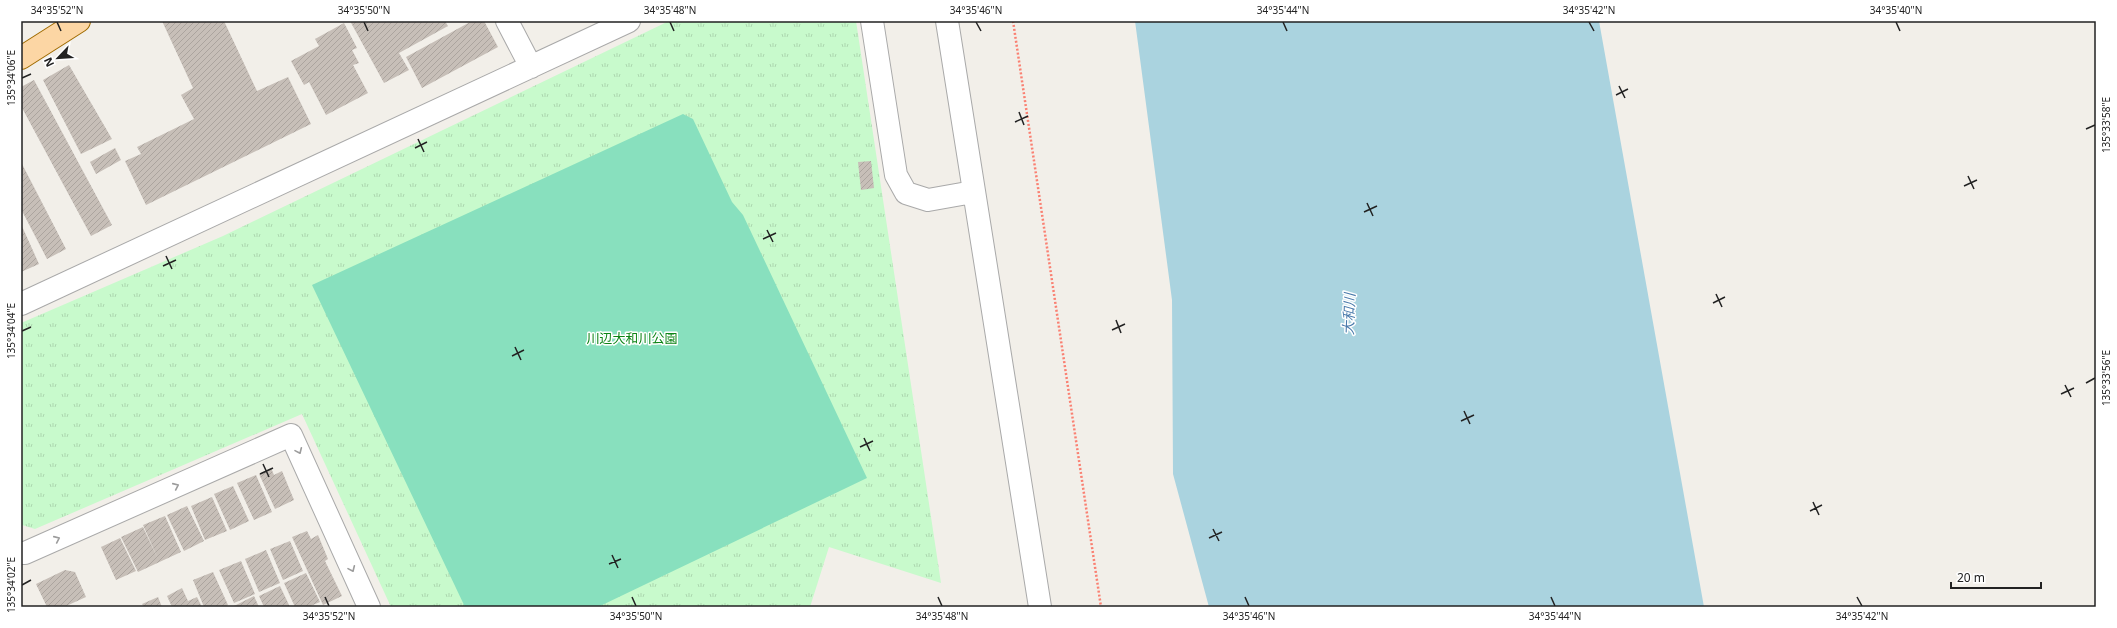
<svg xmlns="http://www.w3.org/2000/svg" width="2117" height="628" font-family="'Noto Sans','Noto Sans JP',sans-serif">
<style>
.park{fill:url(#park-tufts)}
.pitch{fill:#88e0be}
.water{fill:#aad3df}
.building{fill:url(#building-hatch)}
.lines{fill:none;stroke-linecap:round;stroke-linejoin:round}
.minor-casing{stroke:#a9a9a9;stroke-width:24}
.major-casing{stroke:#a06b00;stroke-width:24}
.path{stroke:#fa8072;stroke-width:2.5;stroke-dasharray:2 2;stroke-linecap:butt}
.minor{stroke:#fff;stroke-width:22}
.major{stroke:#fcd6a4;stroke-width:22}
.oneway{stroke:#9c9c9c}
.ticks{fill:none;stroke:#222;stroke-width:1.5}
.labels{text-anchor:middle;stroke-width:3;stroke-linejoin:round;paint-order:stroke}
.park-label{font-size:13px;fill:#0c8416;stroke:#fff}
.water-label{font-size:14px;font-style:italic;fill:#4a7aab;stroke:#fff}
.neatline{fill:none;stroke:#222;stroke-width:1.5}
.ticks-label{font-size:10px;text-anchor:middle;fill:#222}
</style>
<defs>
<pattern id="park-tufts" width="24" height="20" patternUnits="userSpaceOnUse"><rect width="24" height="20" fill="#c8facc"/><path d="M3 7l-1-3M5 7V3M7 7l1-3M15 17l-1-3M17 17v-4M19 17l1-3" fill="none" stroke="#acd6af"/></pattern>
<pattern id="building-hatch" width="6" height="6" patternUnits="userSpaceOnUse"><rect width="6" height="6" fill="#c7bfb8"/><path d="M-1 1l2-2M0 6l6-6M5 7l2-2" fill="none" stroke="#aba49e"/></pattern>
</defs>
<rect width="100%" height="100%" fill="#f2efe9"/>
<!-- park -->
<path class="park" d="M669 21H856L941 583 829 547 810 607H391L302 414 35 529 22 525 21 323 223 236Z"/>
<!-- pitch -->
<path class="pitch" d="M683 114 693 119 732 202 743 215 867 478 598 607H465L312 285Z"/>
<!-- water -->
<path class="water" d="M1135 21H1599L1704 607H1209L1173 474 1172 300Z"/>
<!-- building -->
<path class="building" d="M162 21H224L257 91 288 77 311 124 146 205 125 161 141 154 137 147 194 119 181 95 193 88Z
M350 21H445L448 26 399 53 409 70 384 83Z
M472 21H484L498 47 422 88 406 57Z
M344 23 357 48 352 50 359 63 353 65 368 93 326 115 309 82 304 85 291 61 319 46 315 39Z
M69 65 112 139 81 154 43 80Z
M34 80 112 225 91 236 21 106V87Z
M115 148 121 160 96 174 90 162Z
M871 161 874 188 861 190 858 162Z
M21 162 66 249 47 259 21 209Z
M21 224 39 264 21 272Z
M271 468 274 475 282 471 294 500 275 509 259 474Z
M256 475 272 512 254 520 237 483Z
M233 486 249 521 230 530 214 494Z
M212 497 227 531 205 540 191 506Z
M187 506 204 541 184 551 167 515Z
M165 516 181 552 138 572 121 537 143 527 158 559 143 525Z
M307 531 311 539 318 535 328 559 325 561 342 596 323 605 292 537Z
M120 538 136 571 116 580 101 547Z
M290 541 303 571 283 580 270 549Z
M266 550 280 583 259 592 245 559Z
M241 561 255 594 234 603 219 570Z
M65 570 75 572 86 597 64 607H47L36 584Z
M213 572 228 605 225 607H204L193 580Z
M306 573 320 602 308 607H295L284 583Z
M280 586 290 607H264L259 596Z
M182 588 188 601 197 597 202 607H172L167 596Z
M254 596 259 607H234V606Z
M158 597 162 607H144L142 604Z"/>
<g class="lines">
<defs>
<path id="minor" d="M507 21 531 67
M872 21 896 175 906 193 928 200 973 192
M947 21 1040 607
M21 304 629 21
M21 553H25L291 435 369 607"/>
<path id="major" d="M21 58 79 21"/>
</defs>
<!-- minor casing -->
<use href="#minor" class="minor-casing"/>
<!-- major casing -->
<use href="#major" class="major-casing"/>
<!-- path -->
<path class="path" d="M1013 21 1101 607"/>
<!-- minor -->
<use href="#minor" class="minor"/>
<!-- major -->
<use href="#major" class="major"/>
</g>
<!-- one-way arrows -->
<defs><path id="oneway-chevron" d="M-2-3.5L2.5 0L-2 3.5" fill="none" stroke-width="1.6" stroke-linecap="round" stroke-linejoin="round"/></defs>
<g class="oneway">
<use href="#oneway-chevron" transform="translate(299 451) rotate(66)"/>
<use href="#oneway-chevron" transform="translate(176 486) rotate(-24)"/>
<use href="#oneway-chevron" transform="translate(57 539) rotate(-24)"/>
<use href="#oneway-chevron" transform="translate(352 569) rotate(66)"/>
</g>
<!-- ticks -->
<path class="ticks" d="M57 22 61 31M364 22 368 31M670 22 674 31M976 22 981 31M1283 22 1287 31M1589 22 1594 31M1896 22 1900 31M22 78 31 74M1619 86 1625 98M1616 95 1628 89M1019 112 1024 125M1015 122 1028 116M2086 129 2095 125M418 139 424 152M415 148 427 142M1968 176 1974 189M1964 186 1977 180M1367 203 1373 216M1364 212 1377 206M767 230 773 242M763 239 776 233M166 256 172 269M163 266 176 260M1716 294 1722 307M1713 303 1725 297M1116 320 1121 333M1112 330 1125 324M22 331 31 327M515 347 521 360M512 356 524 350M2086 383 2095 378M2065 385 2071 397M2061 394 2074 388M1464 411 1470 424M1461 421 1474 415M864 438 870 451M860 447 873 441M263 464 269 477M260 474 273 468M1813 502 1819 515M1810 511 1822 505M1213 529 1219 541M1209 538 1222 532M612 555 618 568M609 564 621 559M22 585 31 580M325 597 329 606M632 597 636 606M938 597 942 606M1245 597 1249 606M1551 597 1555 606M1857 597 1862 606"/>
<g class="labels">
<!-- park labels -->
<g class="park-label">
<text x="632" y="343">川辺大和川公園</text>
</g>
<!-- water labels -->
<g class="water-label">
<text transform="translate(1349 314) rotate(-88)" y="5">大和川</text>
</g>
</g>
<!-- border -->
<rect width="2117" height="628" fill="none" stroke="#ffffff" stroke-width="44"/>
<!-- north arrow -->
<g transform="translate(58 58) rotate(245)" stroke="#ffffff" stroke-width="3" paint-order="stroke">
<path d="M0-3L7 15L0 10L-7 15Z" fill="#222222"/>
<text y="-6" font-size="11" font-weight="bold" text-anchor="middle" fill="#222222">N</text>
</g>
<!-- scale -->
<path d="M1951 582v6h90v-6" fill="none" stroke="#222222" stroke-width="2"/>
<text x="1957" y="582" font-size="12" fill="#222222" stroke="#ffffff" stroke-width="3" paint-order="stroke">20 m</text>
<rect x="22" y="22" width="2073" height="584" class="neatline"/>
<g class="ticks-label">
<text x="57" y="14">34°35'52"N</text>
<text x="364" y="14">34°35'50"N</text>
<text x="670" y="14">34°35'48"N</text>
<text x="976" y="14">34°35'46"N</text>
<text x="1283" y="14">34°35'44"N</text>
<text x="1589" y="14">34°35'42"N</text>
<text x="1896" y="14">34°35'40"N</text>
<text transform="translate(11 78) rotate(-90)" y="4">135°34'06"E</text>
<text transform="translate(2106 125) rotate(-90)" y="4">135°33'58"E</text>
<text transform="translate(11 331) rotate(-90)" y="4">135°34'04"E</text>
<text transform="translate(2106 378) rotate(-90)" y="4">135°33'56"E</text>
<text transform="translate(11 585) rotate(-90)" y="4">135°34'02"E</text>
<text x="329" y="620">34°35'52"N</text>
<text x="636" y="620">34°35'50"N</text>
<text x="942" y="620">34°35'48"N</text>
<text x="1249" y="620">34°35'46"N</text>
<text x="1555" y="620">34°35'44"N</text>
<text x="1862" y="620">34°35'42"N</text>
</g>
</svg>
